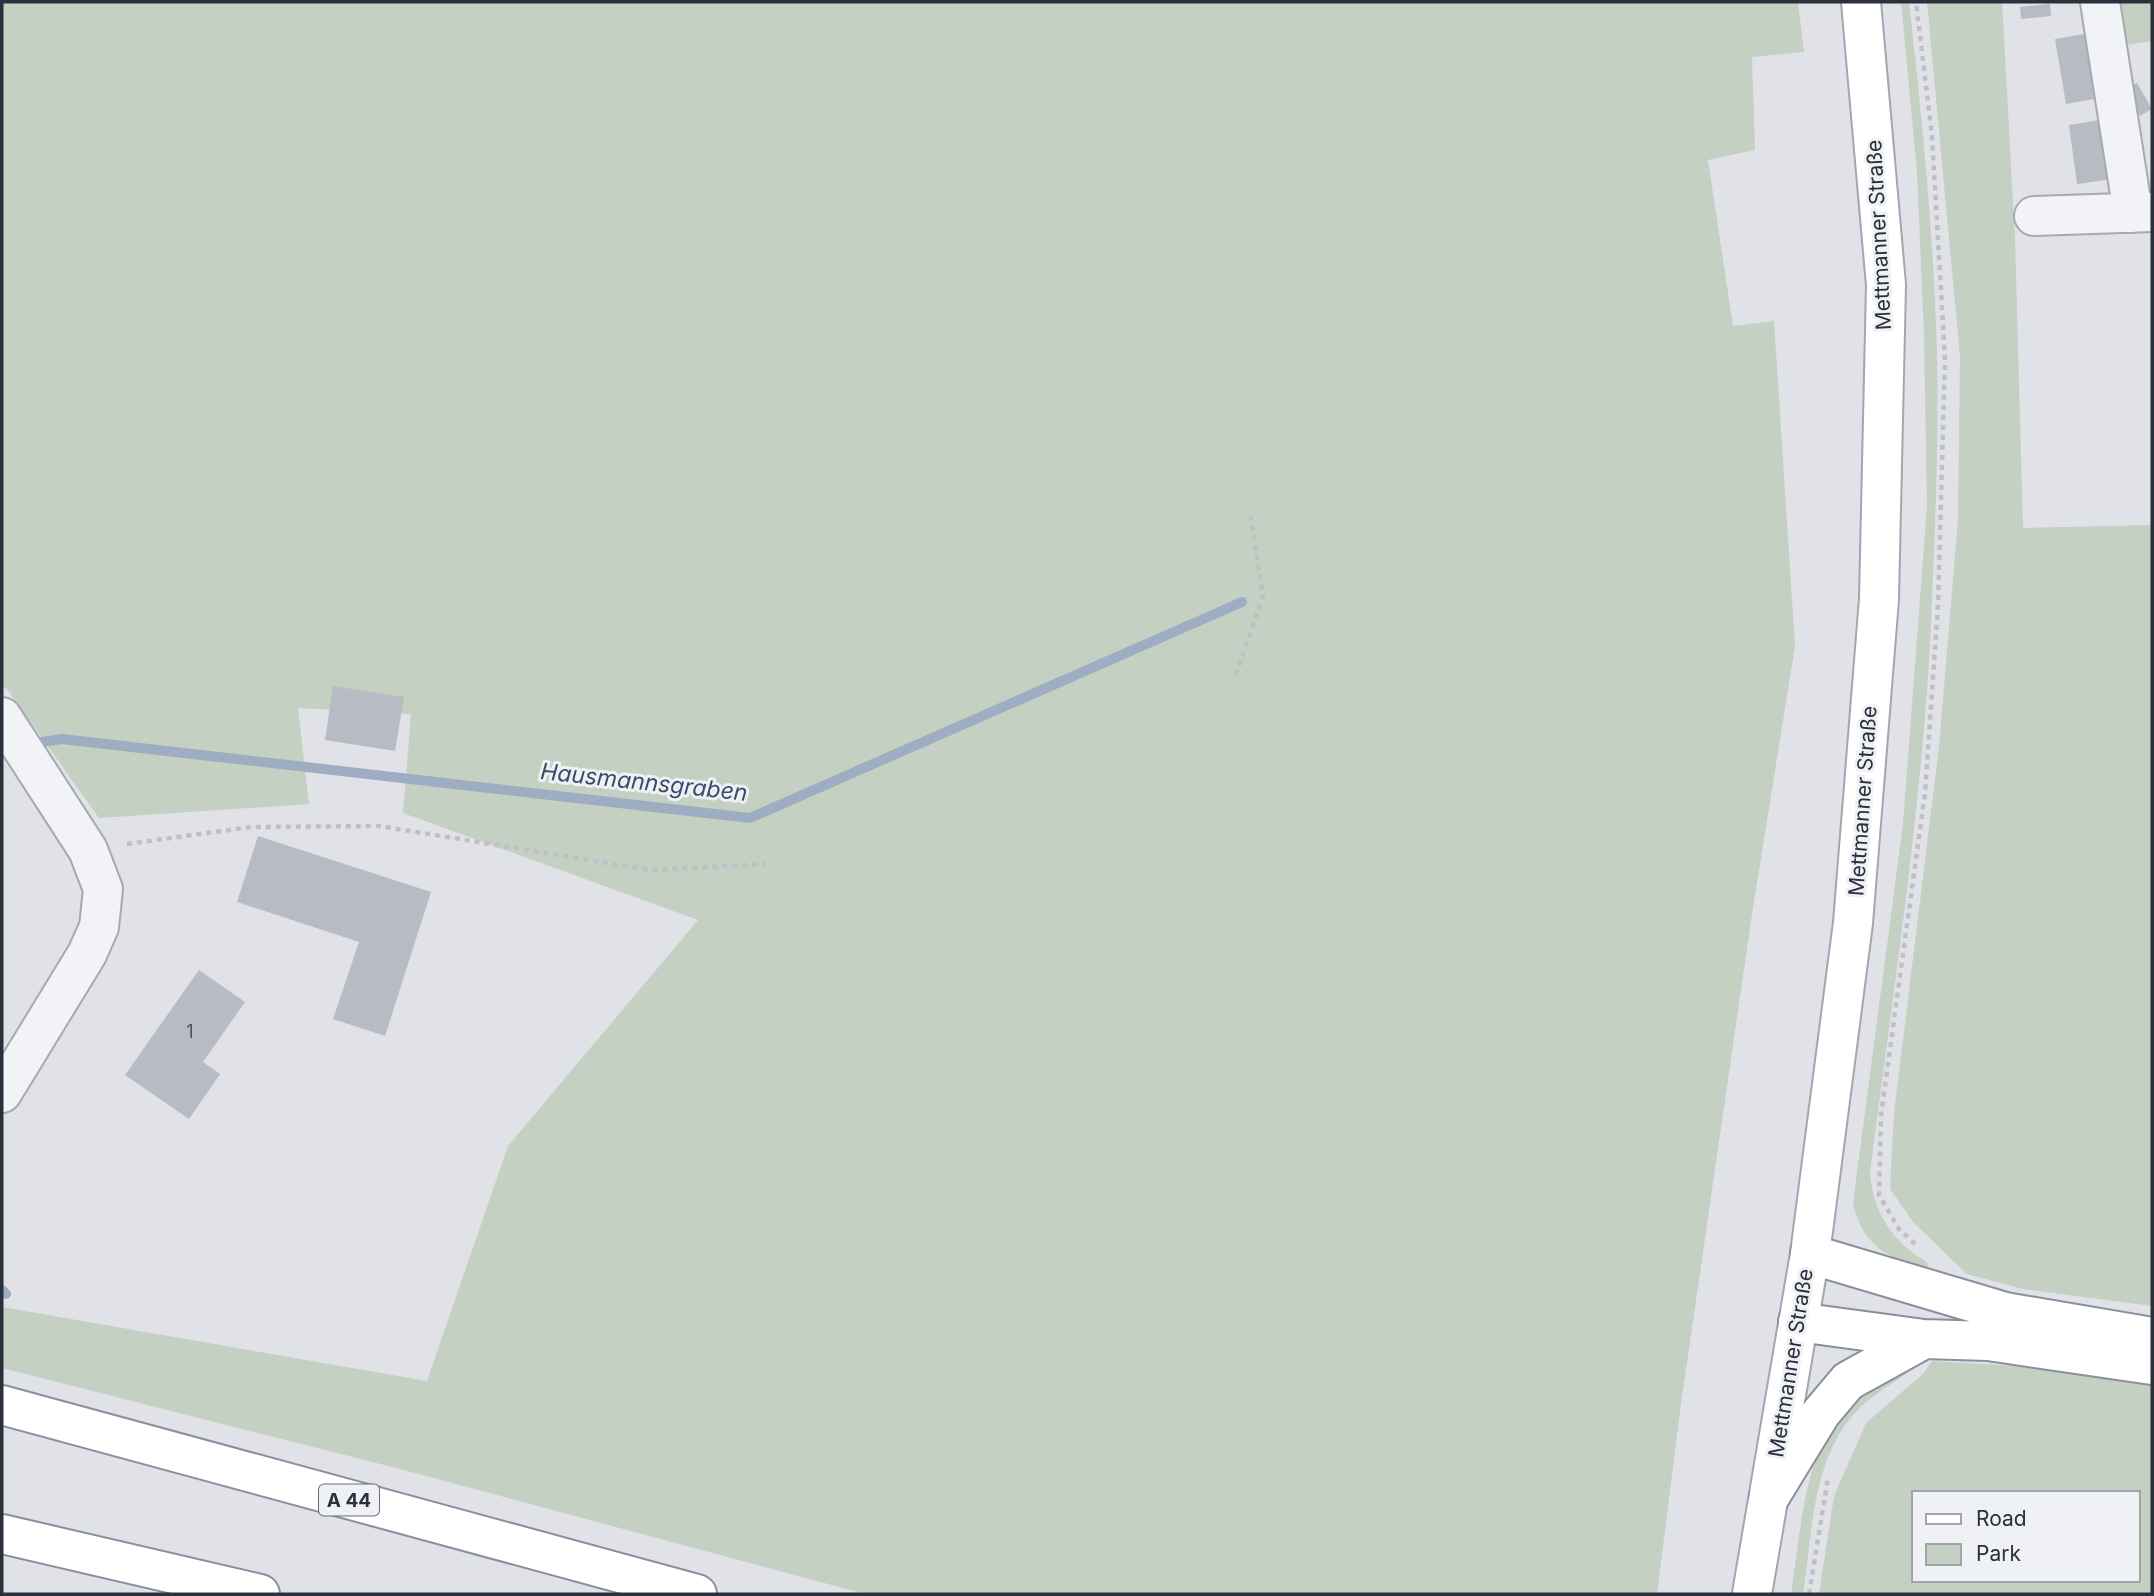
<svg xmlns="http://www.w3.org/2000/svg" width="2154" height="1596" font-family="Inter,sans-serif">
<style>
.green{fill:#c4d0c2;fill-rule:evenodd}
.lines{fill:none;stroke-linecap:round;stroke-linejoin:round}
.stream{stroke:#9fadc3;stroke-width:10}
.building{fill:#b8bbc3}
.minor-casing{stroke:#a6a9b0;stroke-width:42}
.major-casing{stroke:#a1a6b1;stroke-width:42}
.highway-casing{stroke:#898f9c;stroke-width:42}
.path{stroke:#bec0c6;stroke-width:4.5;stroke-dasharray:5 5;stroke-linecap:butt}
.minor{stroke:#f2f3f6;stroke-width:38}
.major{stroke:#fff;stroke-width:38}
.highway{stroke:#fff;stroke-width:38}
.labels{text-anchor:middle;stroke-width:6;stroke-linejoin:round;paint-order:stroke}
.number-label{font-size:18px;fill:#4e535e}
.shield{fill:#eff1f5;stroke:#656a74;stroke-width:2}
.shield-label{font-size:19px;font-weight:bold;fill:#2a303c}
.street-label{font-size:21px;fill:#2a303c;stroke:#eff1f5}
.water-label{font-size:23px;font-style:italic;fill:#3a4c6b;stroke:#eff1f5}
</style>
<rect width="100%" height="100%" fill="#e0e2e7"/>
<!-- green -->
<path class="green" d="M2 2H1798L1804 52 1752 57 1755 150 1708 160 1733 326 1774 321 1795 646 1752 914 1680 1411 1657 1594H865L400 1469 2 1368V1307L427 1381 508 1146 698 920 403 813 411 714 298 708 309 804 99 818 7 689 2 686Z
M1901 2H1909C1921 109 1932 217 1936 325 1940 425 1935 527 1931 626 1922 809 1893 991 1870 1172 1872 1211 1893 1243 1927 1262L1929 1270C1888 1257 1863 1248 1853 1203L1903 824 1927 506 1924 336 1917 172Z
M1927 2H2002L2015 239 2023 528 2152 525V1306L2023 1289 1967 1274 1914 1223 1890 1189 1894 1113 1939 747 1958 520 1960 356Z
M2120 2H2152V41L2127 45Z
M1932 1361 2102 1371 2152 1380V1594H1819L1834 1496 1866 1423 1924 1373ZM1914 1493H2138V1580H1914Z
M1912 1363 1910 1371C1892 1384 1869 1397 1854 1414 1812 1461 1812 1535 1803 1594H1791C1800 1538 1804 1451 1843 1408 1860 1389 1891 1377 1912 1363Z"/>
<g class="lines">
<!-- stream -->
<path class="stream" d="M28 744 62 739 750 818 1242 602
M2 1290 6 1294"/>
</g>
<!-- building -->
<path class="building" d="M2050 4 2051 16 2021 19 2020 7Z
M2090 33 2100 98 2066 104 2055 39Z
M2137 83 2152 109 2140 116 2125 89Z
M2105 119 2114 179 2077 184 2069 125Z
M333 686 404 697 395 751 325 740Z
M258 836 431 892 385 1036 333 1019 359 942 237 902Z
M199 970 245 1002 203 1062 220 1074 189 1119 125 1075Z"/>
<g class="lines">
<defs>
<path id="minor" d="M2100 2 2133 213
M2034 216 2152 212
M2 717 88 850 103 889 99 927 87 954 2 1093"/>
<path id="major" d="M1752 1594 1810 1254 1853 923 1879 599 1886 285 1861 2"/>
<path id="highway" d="M1810 1254 2005 1312 2152 1337
M1798 1322 1924 1339 1988 1341 2152 1365
M2 1405 697 1594
M1769 1498 1821 1413 1848 1381 1924 1339
M2 1534 260 1594"/>
</defs>
<!-- minor casing -->
<use href="#minor" class="minor-casing"/>
<!-- major casing -->
<use href="#major" class="major-casing"/>
<!-- highway casing -->
<use href="#highway" class="highway-casing"/>
<!-- path -->
<path class="path" d="M1236 675 1263 596 1250 512
M127 844 251 827 379 826 651 870 765 864
M1915 1244 1899 1229 1879 1195 1881 1115 1925 793 1938 605 1945 360 1932 136 1916 2
M1809 1594 1828 1478"/>
<!-- minor -->
<use href="#minor" class="minor"/>
<!-- major -->
<use href="#major" class="major"/>
<!-- highway -->
<use href="#highway" class="highway"/>
</g>
<g class="labels">
<!-- number labels -->
<g class="number-label">
<text x="190" y="1038">1</text>
</g>
<!-- shield labels -->
<rect class="shield" x="319" y="1484.5" width="60" height="31" rx="5"/>
<g class="shield-label">
<text x="349" y="1507">A 44</text>
</g>
<!-- street labels -->
<g class="street-label">
<text transform="translate(1879 235) rotate(-93)" y="7">Mettmanner Straße</text>
<text transform="translate(1863 801) rotate(-86)" y="7">Mettmanner Straße</text>
<text transform="translate(1791 1363) rotate(-81)" y="7">Mettmanner Straße</text>
</g>
<!-- water labels -->
<g class="water-label">
<text transform="translate(644 782) rotate(6)" y="8">Hausmannsgraben</text>
</g>
</g>
<!-- border -->
<rect width="2154" height="1596" fill="none" stroke="#2a303c" stroke-width="7"/>
<!-- legend -->
<rect x="1912" y="1491" width="228" height="91" fill="#eff1f5" stroke="#a0a4ab" stroke-width="2"/>
<rect x="1926" y="1514" width="35" height="10" fill="#ffffff" stroke="#a0a4ab" stroke-width="2"/>
<text x="1976" y="1526" font-size="21" fill="#2a303c">Road</text>
<rect x="1926" y="1544" width="35" height="21" fill="#c4d0c2" stroke="#a0a4ab" stroke-width="2"/>
<text x="1976" y="1561" font-size="21" fill="#2a303c">Park</text>
</svg>
